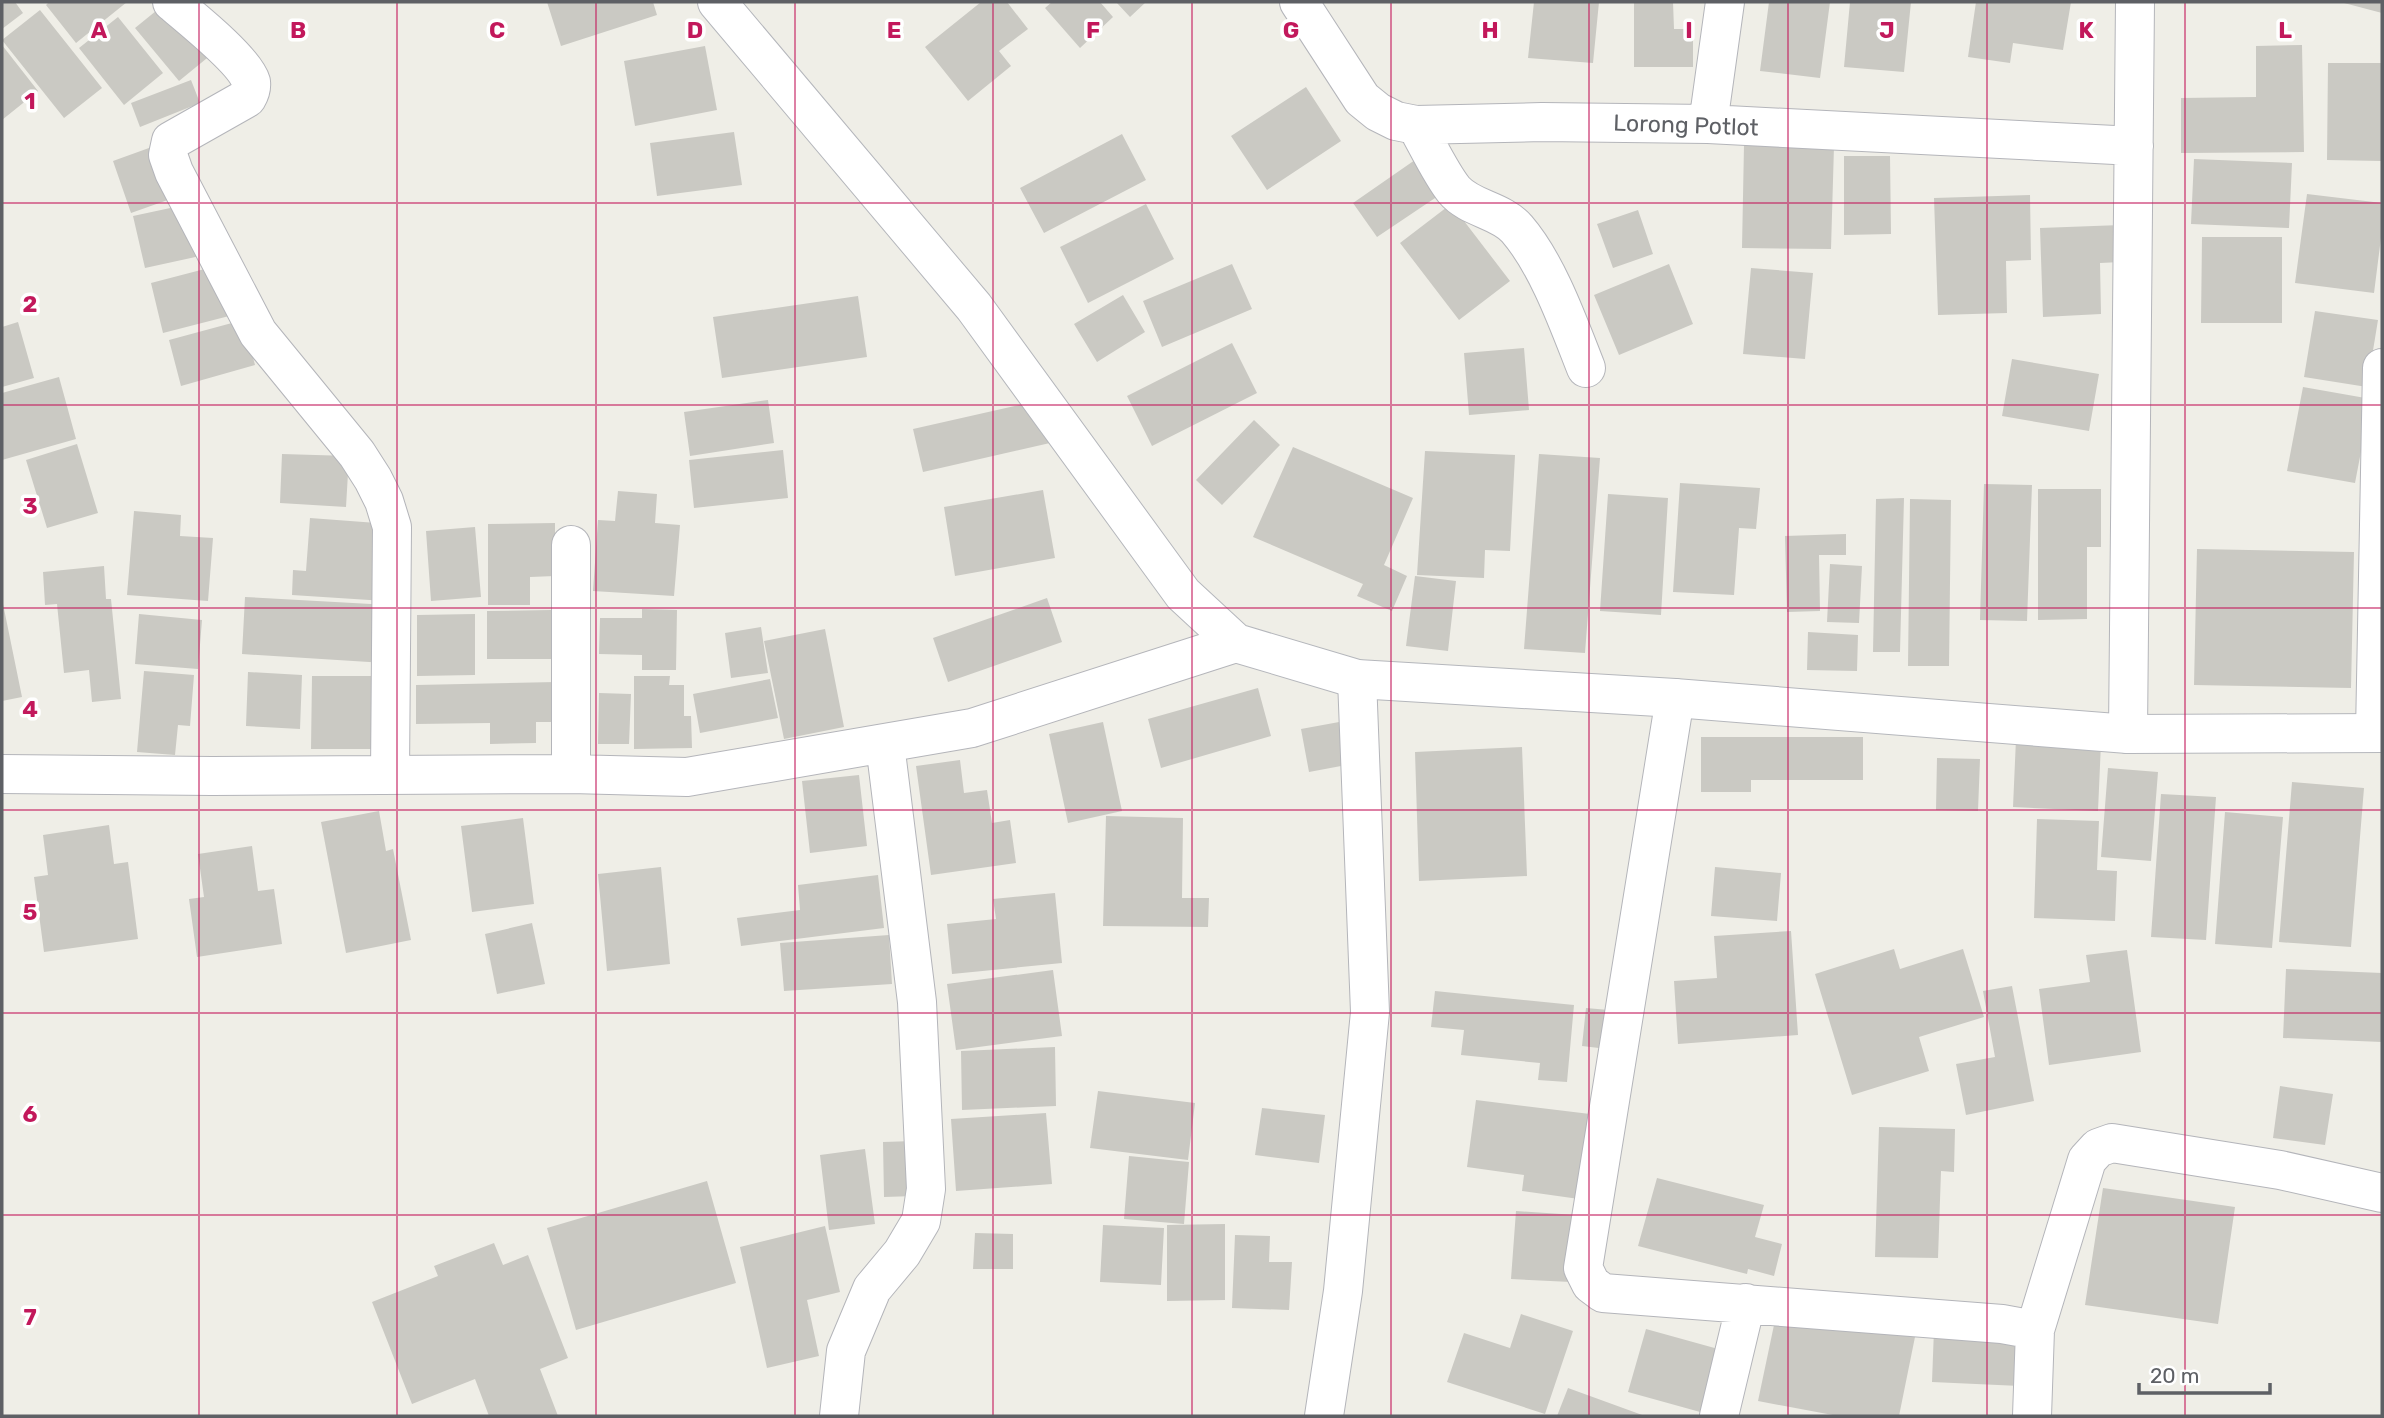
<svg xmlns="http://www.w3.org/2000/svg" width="2384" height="1418" font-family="Rubik,sans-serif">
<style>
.building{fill:#cac9c3}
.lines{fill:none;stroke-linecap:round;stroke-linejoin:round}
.street-casing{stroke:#b4b5ba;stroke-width:40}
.secondary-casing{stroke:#b5b7bc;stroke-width:40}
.street{stroke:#fff;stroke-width:38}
.secondary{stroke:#fff;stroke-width:38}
.grid{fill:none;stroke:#c2185b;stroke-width:2;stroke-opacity:0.55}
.labels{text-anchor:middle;stroke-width:7;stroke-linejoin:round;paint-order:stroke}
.street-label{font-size:23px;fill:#5e6065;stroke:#fff}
.grid-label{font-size:23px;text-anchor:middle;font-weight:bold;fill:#c2185b;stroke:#fff;stroke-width:7;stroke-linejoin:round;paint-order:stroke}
</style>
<rect width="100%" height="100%" fill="#efeee7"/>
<!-- building -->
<path class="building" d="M2 2H15L23 13 2 29Z
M49 2H127L76 43 46 5Z
M167 2 212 54 179 81 135 28Z
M547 2H653L657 15 561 46Z
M981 2H1007L1028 29 999 51 1011 66 968 101 925 47Z
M1052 2H1100L1113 17 1080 48 1045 8Z
M1116 2H1146L1130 17Z
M1534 2H1599L1593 63 1528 58Z
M1634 2H1673L1674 29H1693V67H1634Z
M1769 2H1830L1820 78 1760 71Z
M1850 2H1911L1904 72 1844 67Z
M1976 2H2071L2063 50 2013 43 2010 63 1968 57Z
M2344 2H2382V13L2344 3Z
M40 10 102 88 64 118 2 40Z
M118 17 163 73 124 105 79 48Z
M2 45 38 91 2 120Z
M2302 45 2304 152 2181 153V98L2256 97V46Z
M705 46 717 110 635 126 624 61Z
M2328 63H2382V161L2327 160Z
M191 80 200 103 140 127 131 103Z
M1306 87 1341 141 1267 190 1231 136Z
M734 132 742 185 657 196 650 143Z
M1122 134 1146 180 1044 233 1020 188Z
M160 144 179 196 131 213 113 161Z
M1744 145 1834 146 1831 249 1742 248Z
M1425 153 1450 188 1377 237 1353 203Z
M1844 156H1890L1891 234 1844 235Z
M2194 159 2292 163 2289 228 2191 224Z
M2307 194 2382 203V230L2374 293 2295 283Z
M2030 195 2031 260 2006 261 2007 313 1938 315 1934 198Z
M189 204 200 256 145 268 133 216Z
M1146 204 1174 259 1088 303 1060 247Z
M1451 204 1510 281 1459 320 1400 243Z
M1638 210 1653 254 1613 268 1597 224Z
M2121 225V262L2100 263 2101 314 2043 317 2040 228Z
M2202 237H2282V323H2201Z
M1232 264 1252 309 1162 347 1143 301Z
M1669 264 1693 324 1619 355 1594 295Z
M220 265 233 315 163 333 151 283Z
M1751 268 1813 273 1805 359 1743 354Z
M1123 295 1145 332 1097 362 1074 324Z
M858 296 867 357 722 378 713 317Z
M2315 311 2378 320 2367 387 2304 377Z
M243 320 255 365 181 386 169 340Z
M18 322 34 378 2 387V327Z
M1232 343 1257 393 1152 446 1127 396Z
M1524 348 1529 410 1469 415 1464 353Z
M2012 359 2099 374 2089 431 2002 416Z
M59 377 76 439 2 460V393Z
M2303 387 2371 399 2355 483 2287 471Z
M768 400 774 443 690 456 684 412Z
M1041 400 1050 443 923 472 913 429Z
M1254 420 1280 445 1222 505 1196 480Z
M77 444 98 513 47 528 26 460Z
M1293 447 1413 498 1384 565 1407 576 1392 611 1357 596 1363 584 1253 537Z
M783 450 788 498 694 508 689 460Z
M1425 451 1515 455 1510 551 1485 550 1484 578 1417 575Z
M282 454 349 456 346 507 280 503Z
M1539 454 1600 458 1585 653 1524 649Z
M1680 483 1760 488 1756 529 1739 528 1734 595 1673 592Z
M1984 484 2032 485 2027 621 1980 620Z
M2038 489H2101V547H2087V619L2038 620Z
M1043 490 1055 558 955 576 944 507Z
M618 491 657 494 655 523 680 525 674 596 593 591 598 520 615 521Z
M1608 494 1668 498 1661 615 1600 611Z
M1904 498 1900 652H1873L1876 499Z
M1910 499 1951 500 1949 666H1908Z
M134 511 181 515 180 536 213 538 208 601 127 595Z
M310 518 390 524 385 601 292 595 293 570 306 571Z
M555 523V576L530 577V605H488V524Z
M475 527 481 597 431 601 426 531Z
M1846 534V555H1819L1820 611 1787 612 1785 536Z
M2197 549 2354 552 2351 688 2194 685Z
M1830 564 1862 566 1859 623 1827 622Z
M104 566 106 599H111L121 699 92 702 89 670 64 673 57 604 45 605 43 572Z
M1415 576 1456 581 1448 651 1406 646Z
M245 597 389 605 385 663 242 654Z
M1047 598 1062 642 948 682 933 638Z
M2 599 22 697 2 701Z
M642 609 677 610 676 670H642V655L599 654 600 618H642Z
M551 610V659H487V611Z
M139 614 202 620 198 669 135 664Z
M475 614V675L417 676V615Z
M761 627 768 673 731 678 725 633Z
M825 629 844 727 784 739 764 641Z
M1808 632 1858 635 1857 671 1807 670Z
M144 671 194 675 190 726 178 725 175 755 137 752Z
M248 672 302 675 300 729 246 726Z
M312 676H379L378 749H311Z
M634 676H670L669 685H684V716H691L692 748 634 749Z
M770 679 778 718 700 733 693 694Z
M556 682V722H536V743L490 744V723L416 724V685Z
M1258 688 1271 736 1161 768 1148 719Z
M599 693 631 694 629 744H598Z
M1350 720 1357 763 1309 772 1301 729Z
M1103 722 1122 811 1068 823 1049 734Z
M1701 737H1863V780H1751V792H1701Z
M2016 739 2101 743 2098 811 2013 807Z
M1522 747 1527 876 1419 881 1415 752Z
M1937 758 1980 759 1978 811 1936 810Z
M960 760 964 793 987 790 992 823 1010 820 1016 863 931 875 916 766Z
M2108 768 2158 772 2151 861 2101 857Z
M859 775 867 846 810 853 802 781Z
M2292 782 2364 788 2351 947 2279 942Z
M2161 794 2216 797 2206 940 2151 937Z
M379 811 386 851 393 849 411 940 346 953 321 822Z
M2225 812 2283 817 2272 948 2215 944Z
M1106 816 1183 818 1182 898H1209L1208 927 1103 926Z
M523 818 534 904 472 912 461 826Z
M2037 819 2099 821 2097 870 2117 871 2115 921 2034 918Z
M109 825 114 864 128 862 138 939 44 952 34 877 48 875 43 835Z
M252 846 258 891 274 889 282 944 197 957 189 899 204 897 198 854Z
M661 867 670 964 607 971 598 874Z
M1715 867 1781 873 1777 921 1711 916Z
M878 875 884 928 741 946 737 918 800 910 798 885Z
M1055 893 1062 963 952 974 947 924 996 919 993 899Z
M532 923 545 984 497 994 485 934Z
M1791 931 1798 1035 1678 1044 1674 981 1717 978 1714 936Z
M889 935 892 984 784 991 780 943Z
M1894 949 1900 969 1963 949 1984 1017 1919 1037 1929 1071 1852 1095 1815 974Z
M2127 950 2141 1052 2049 1065 2039 989 2090 982 2086 955Z
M2286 969 2382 973V1042L2283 1038Z
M1053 970 1062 1036 956 1050 947 984Z
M2012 986 2034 1101 1966 1115 1956 1064 1995 1057 1983 991Z
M1435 991 1574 1005 1567 1082 1538 1080 1540 1063 1461 1055 1464 1030 1431 1027Z
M1586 1008 1620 1011 1616 1050 1582 1046Z
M1055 1047 1056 1106 962 1110 961 1051Z
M2280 1086 2333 1094 2325 1145 2273 1138Z
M1098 1091 1195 1103 1188 1160 1090 1148Z
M1476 1100 1590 1114 1579 1199 1522 1191 1524 1175 1467 1167Z
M1262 1108 1325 1115 1319 1163 1255 1155Z
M1046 1113 1052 1184 956 1191 951 1119Z
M1879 1127 1955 1129 1954 1172 1941 1171 1938 1258 1875 1257Z
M914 1141 915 1196 884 1197 883 1142Z
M865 1149 875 1224 829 1230 820 1155Z
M1129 1156 1189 1162 1184 1224 1124 1219Z
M1657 1178 1764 1205 1755 1237 1782 1244 1774 1276 1748 1269 1747 1274 1638 1246Z
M707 1181 736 1283 576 1330 547 1228Z
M2103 1188 2235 1207 2218 1324 2085 1305Z
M1516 1211 1576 1215 1571 1282 1511 1279Z
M1225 1224V1300L1167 1301V1225Z
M1103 1225 1164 1228 1161 1285 1100 1282Z
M825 1226 840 1292 807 1300 819 1356 767 1368 740 1247Z
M975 1233 1013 1234V1269H973Z
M1235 1235 1270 1236 1269 1262H1292L1289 1310 1232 1308Z
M494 1243 503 1265 528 1255 568 1358 540 1369 558 1416H489L475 1379 412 1404 372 1302 438 1276 434 1266Z
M1778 1306 1916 1332 1899 1416H1838L1758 1401Z
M1521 1314 1573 1331 1545 1414 1447 1382 1464 1333 1510 1348Z
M1646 1329 1729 1352 1711 1415 1628 1392Z
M1934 1329 2023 1334 2020 1386 1932 1382Z
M1568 1388 1645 1416H1557Z"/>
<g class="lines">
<defs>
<path id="street" d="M172 2C191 18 245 61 251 82 252 89 250 93 247 98L171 141 168 155 174 172 258 333 357 454 373 479 384 501 392 527 390 775
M1299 2 1362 99 1378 112 1396 121 1416 125 1542 122 1708 124 2134 146
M1708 124 1725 2
M1416 125C1427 144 1441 174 1454 190 1470 209 1501 210 1517 229 1548 265 1569 325 1586 368
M1675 698 1583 1268 1591 1284 1603 1293 2002 1324 2035 1330 2032 1416
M2375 733 2382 368
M2128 734 2135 2
M2 774 212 776 571 774 687 777 972 728 1236 643
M571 774V545
M2035 1330 2087 1160 2098 1148 2112 1143 2280 1170 2382 1193
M839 1416 846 1351 872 1289 902 1253 921 1221 926 1189 917 1002 885 744
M1324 1416 1343 1291 1370 1012 1357 679
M1719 1416 1746 1303"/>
<path id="secondary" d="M717 2 974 307 1183 594 1236 643 1357 679 1675 698 2128 734 2382 733"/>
</defs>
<!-- street casing -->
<use href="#street" class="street-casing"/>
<!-- secondary casing -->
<use href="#secondary" class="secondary-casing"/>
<!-- street -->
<use href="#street" class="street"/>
<!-- secondary -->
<use href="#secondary" class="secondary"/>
</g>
<!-- grid -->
<path class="grid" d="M199 2V1416M397 2V1416M596 2V1416M795 2V1416M993 2V1416M1192 2V1416M1391 2V1416M1589 2V1416M1788 2V1416M1987 2V1416M2185 2V1416M2 203H2382M2 405H2382M2 608H2382M2 810H2382M2 1013H2382M2 1215H2382"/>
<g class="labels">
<!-- street labels -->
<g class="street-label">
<text transform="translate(1686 125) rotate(2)" y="8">Lorong Potlot</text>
</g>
</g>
<g class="grid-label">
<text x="99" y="38">A</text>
<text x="298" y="38">B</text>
<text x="497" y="38">C</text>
<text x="695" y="38">D</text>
<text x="894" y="38">E</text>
<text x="1093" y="38">F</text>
<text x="1291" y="38">G</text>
<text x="1490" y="38">H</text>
<text x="1689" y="38">I</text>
<text x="1887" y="38">J</text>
<text x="2086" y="38">K</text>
<text x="2285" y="38">L</text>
<text x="30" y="109">1</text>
<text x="30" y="312">2</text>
<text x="30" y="514">3</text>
<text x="30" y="717">4</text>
<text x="30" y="920">5</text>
<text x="30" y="1122">6</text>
<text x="30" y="1325">7</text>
</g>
<!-- border -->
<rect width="2384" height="1418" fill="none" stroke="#5e6065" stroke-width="7"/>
<!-- scale -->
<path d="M2139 1383v10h131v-10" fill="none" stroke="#5e6065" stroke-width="3.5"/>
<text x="2150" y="1383" font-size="21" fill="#5e6065" stroke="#ffffff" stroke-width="5" paint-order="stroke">20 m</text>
</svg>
